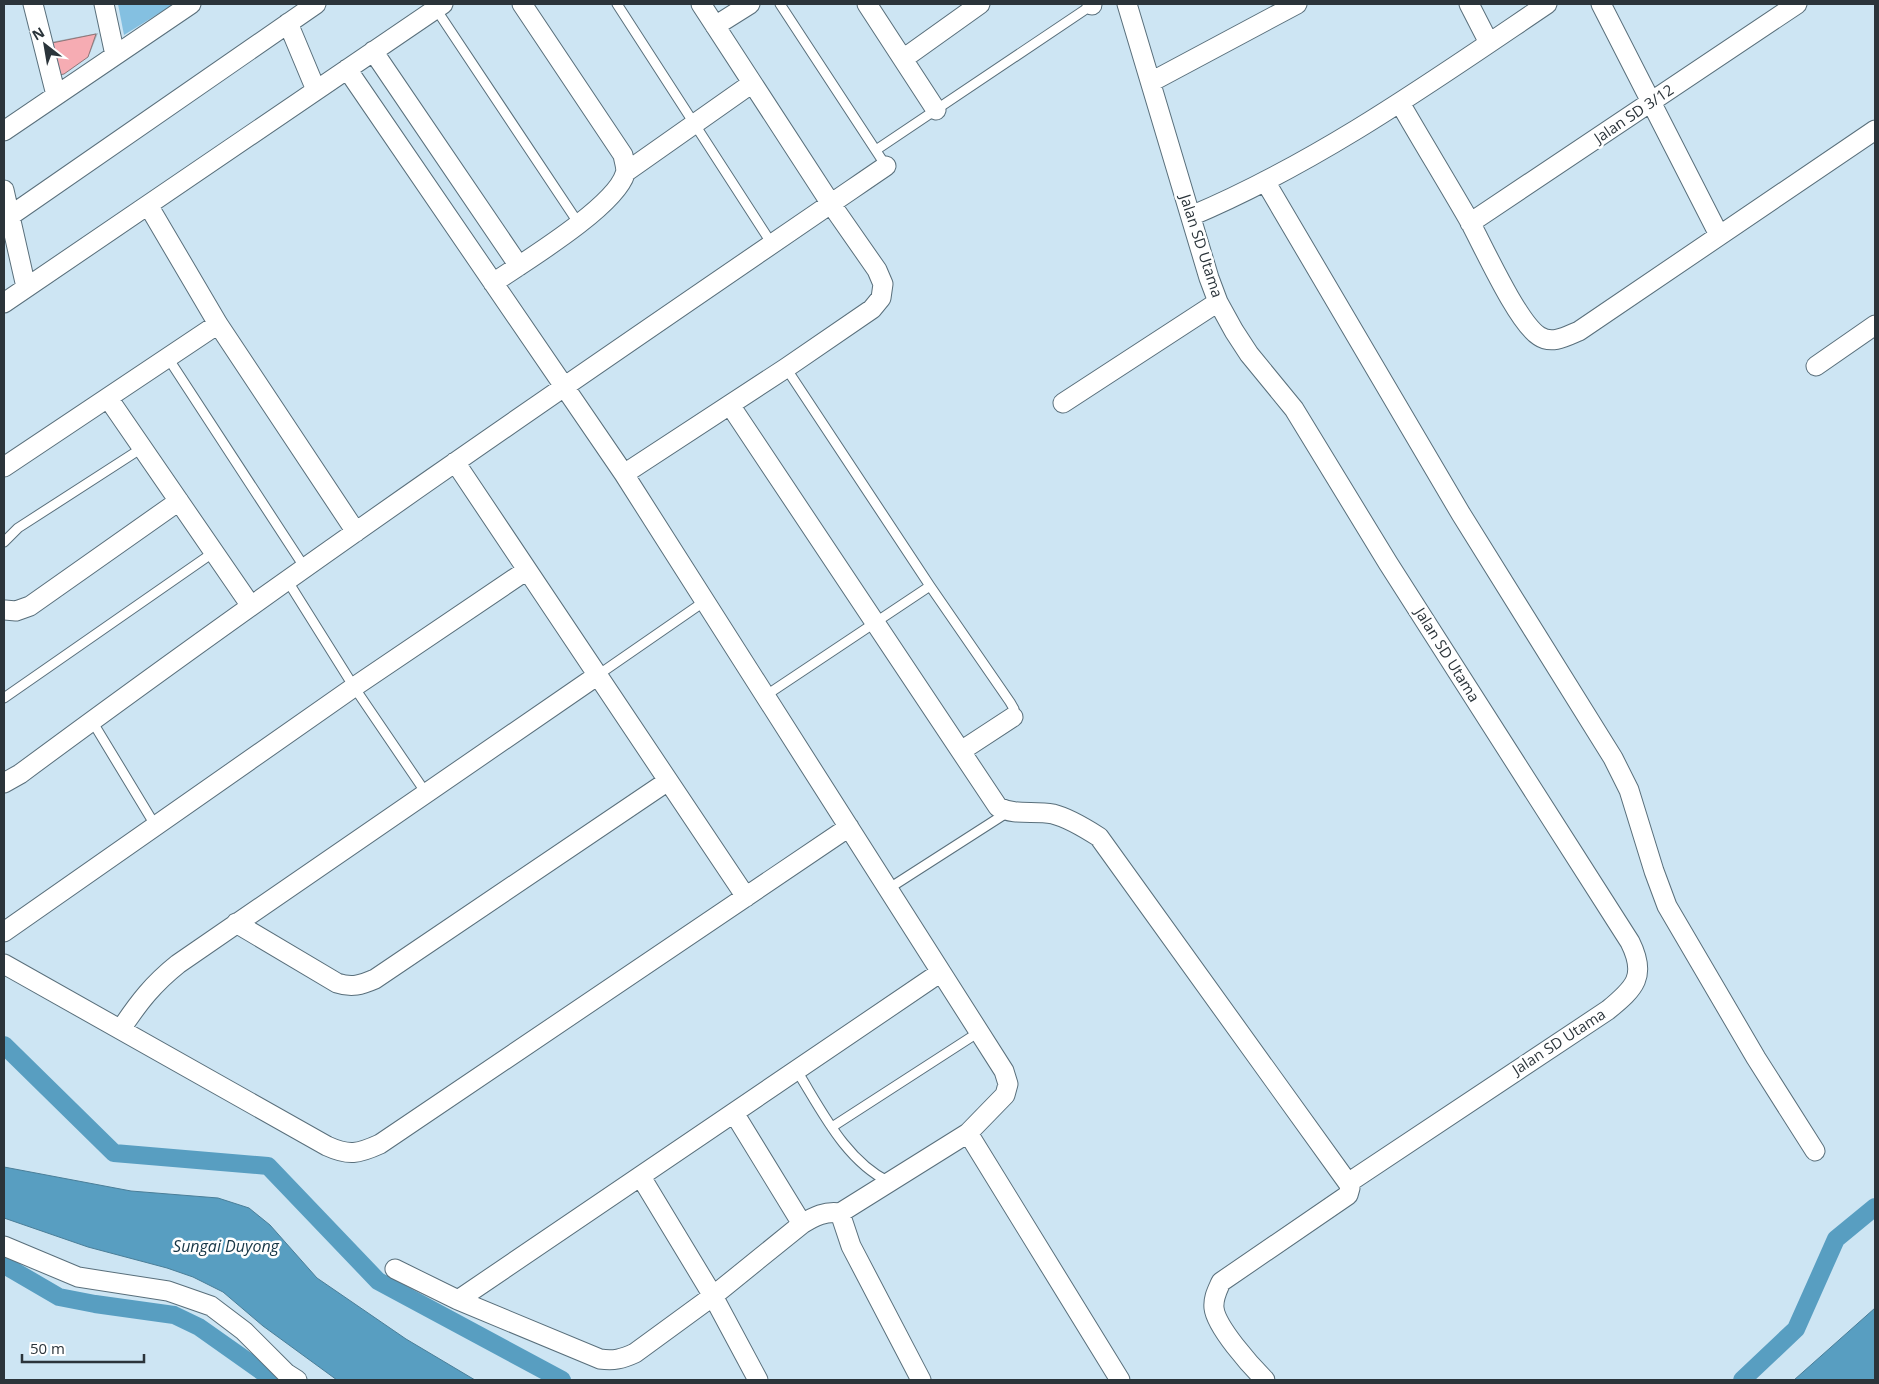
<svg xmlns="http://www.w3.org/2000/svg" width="1879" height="1384" font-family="'Open Sans',sans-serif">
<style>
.green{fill:#84c0e1}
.water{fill:#589ec1;stroke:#4a7e98}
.shadow{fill:#0003}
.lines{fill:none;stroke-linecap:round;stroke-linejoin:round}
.canal{stroke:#589ec1;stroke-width:18}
.building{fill:#f6acb3;stroke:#8f7577}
.service-casing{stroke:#596f7b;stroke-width:11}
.minor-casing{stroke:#596f7b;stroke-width:21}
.service{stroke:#fff;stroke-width:9}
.minor{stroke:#fff;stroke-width:19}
.labels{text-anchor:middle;stroke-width:5;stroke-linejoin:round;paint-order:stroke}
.street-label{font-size:15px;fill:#2b343a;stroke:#fff}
.water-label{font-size:16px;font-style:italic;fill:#163646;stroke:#fff}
</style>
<rect width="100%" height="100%" fill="#cde5f3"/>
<!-- green -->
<path class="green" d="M118 4H174L124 35Z"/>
<!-- water -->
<path class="water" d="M4 1167 131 1191 218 1198 249 1208 270 1225 317 1278 406 1339 475 1380H337L263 1326 223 1292 193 1277 167 1268 88 1247 4 1218Z
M1875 1308V1380H1794Z"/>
<!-- shadow -->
<path class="shadow" d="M98 33 90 53 87 56 49 45 51 42Z"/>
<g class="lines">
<!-- canal -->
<path class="canal" d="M4 1045 114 1153 268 1166 378 1281 562 1380
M4 1265 59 1297 95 1304 174 1315 199 1327 274 1380
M1742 1380 1796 1329 1836 1239 1875 1207"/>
</g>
<!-- building -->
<path class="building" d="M96 34 88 57 64 74 54 76 47 44Z"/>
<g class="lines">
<defs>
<path id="service" d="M617 4 772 244
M780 4 886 166
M436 9 579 224
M876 150 1092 5
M168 358 305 568
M786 368 930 586 1010 702 1014 709 1013 717
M4 542 18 528 142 448
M287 580 354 687 426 793
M598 675 705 601
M765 696 930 586
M4 698 214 552
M92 721 155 825
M888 889 1008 812
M797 1071C822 1111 845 1160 889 1182
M832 1127 979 1032"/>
<path id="minor" d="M33 4 56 95
M104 4 115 55
M867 4 936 110
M1092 4V5
M1127 4 1209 278 1218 302 1234 331 1249 354 1294 409 1388 563 1630 942C1647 976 1635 988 1608 1010L1348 1183
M1469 4 1489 43
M1601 4 1719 235
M288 23 316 90
M715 26 750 4
M373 51 519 266
M903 59 980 4
M347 69 624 474 1004 1071 1008 1084 1005 1095 968 1133 840 1213 851 1246 921 1380
M1151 82 1297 4
M1400 103C1423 143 1447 182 1470 222 1484 248 1518 323 1539 336 1552 345 1567 336 1579 331L1875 130
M4 131 191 4
M626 172 751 84
M1265 181 1461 514 1613 758 1629 790 1654 871 1667 906 1756 1058 1815 1151
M4 190 26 287
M148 205 218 324 356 532
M10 216 316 4
M1191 216C1319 162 1433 81 1547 4
M1470 223 1797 4
M493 283C524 262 615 207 625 174 627 169 624 161 623 155L522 4
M4 303 443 4
M1816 366 1875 325
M108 398 251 606
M1063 403 1218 302
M730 405 998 807C1016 816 1034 810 1053 814 1069 818 1085 828 1099 837L1348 1183 1350 1188 1348 1195 1221 1282C1217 1291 1213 1298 1214 1308 1216 1327 1251 1366 1265 1380
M455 462 746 897
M4 467 218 324
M624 474 786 368 872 309 881 298 883 284 877 270 831 204 701 4
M5 610 16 611 30 606 179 501
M961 751 1013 717
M4 783 20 774C303 564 595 365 886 166
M236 923 337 983C352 988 361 985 375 979L668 781
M4 932 354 687 527 570
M4 964 327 1146C349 1156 358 1154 380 1144L849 827
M121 1029C139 1002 153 984 178 964L598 675
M734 1113 802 1224
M968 1133 1120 1380
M641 1177 713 1296 758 1380
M4 1246 78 1277 168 1291 211 1306 244 1331 286 1373 297 1380
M395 1269 458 1300 600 1359C614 1361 622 1359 635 1353L713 1296 802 1224C815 1216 825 1211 840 1213
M458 1300 941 972"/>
</defs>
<!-- service casing -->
<use href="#service" class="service-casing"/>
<!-- minor casing -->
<use href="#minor" class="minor-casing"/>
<!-- service -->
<use href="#service" class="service"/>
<!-- minor -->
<use href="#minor" class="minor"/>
</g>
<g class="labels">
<!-- street labels -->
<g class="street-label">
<text transform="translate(1634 114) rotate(-34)" y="5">Jalan SD 3/12</text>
<text transform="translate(1201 246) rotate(72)" y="5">Jalan SD Utama</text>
<text transform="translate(1447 655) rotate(58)" y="5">Jalan SD Utama</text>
<text transform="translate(1559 1042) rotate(-33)" y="5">Jalan SD Utama</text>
</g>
<!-- water labels -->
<g class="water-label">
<text x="226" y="1252">Sungai Duyong</text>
</g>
</g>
<!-- border -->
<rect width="1879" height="1384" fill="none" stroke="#2b343a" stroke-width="10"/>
<!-- north arrow -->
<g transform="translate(45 45) rotate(329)" stroke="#ffffff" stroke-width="4" paint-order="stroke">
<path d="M0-4L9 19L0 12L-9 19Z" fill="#2b343a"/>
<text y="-8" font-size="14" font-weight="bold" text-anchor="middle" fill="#2b343a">N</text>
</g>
<!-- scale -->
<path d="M22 1354v8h122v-8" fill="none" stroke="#2b343a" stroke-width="2.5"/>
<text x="30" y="1354" font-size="15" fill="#2b343a" stroke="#ffffff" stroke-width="4" paint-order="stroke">50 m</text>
</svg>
